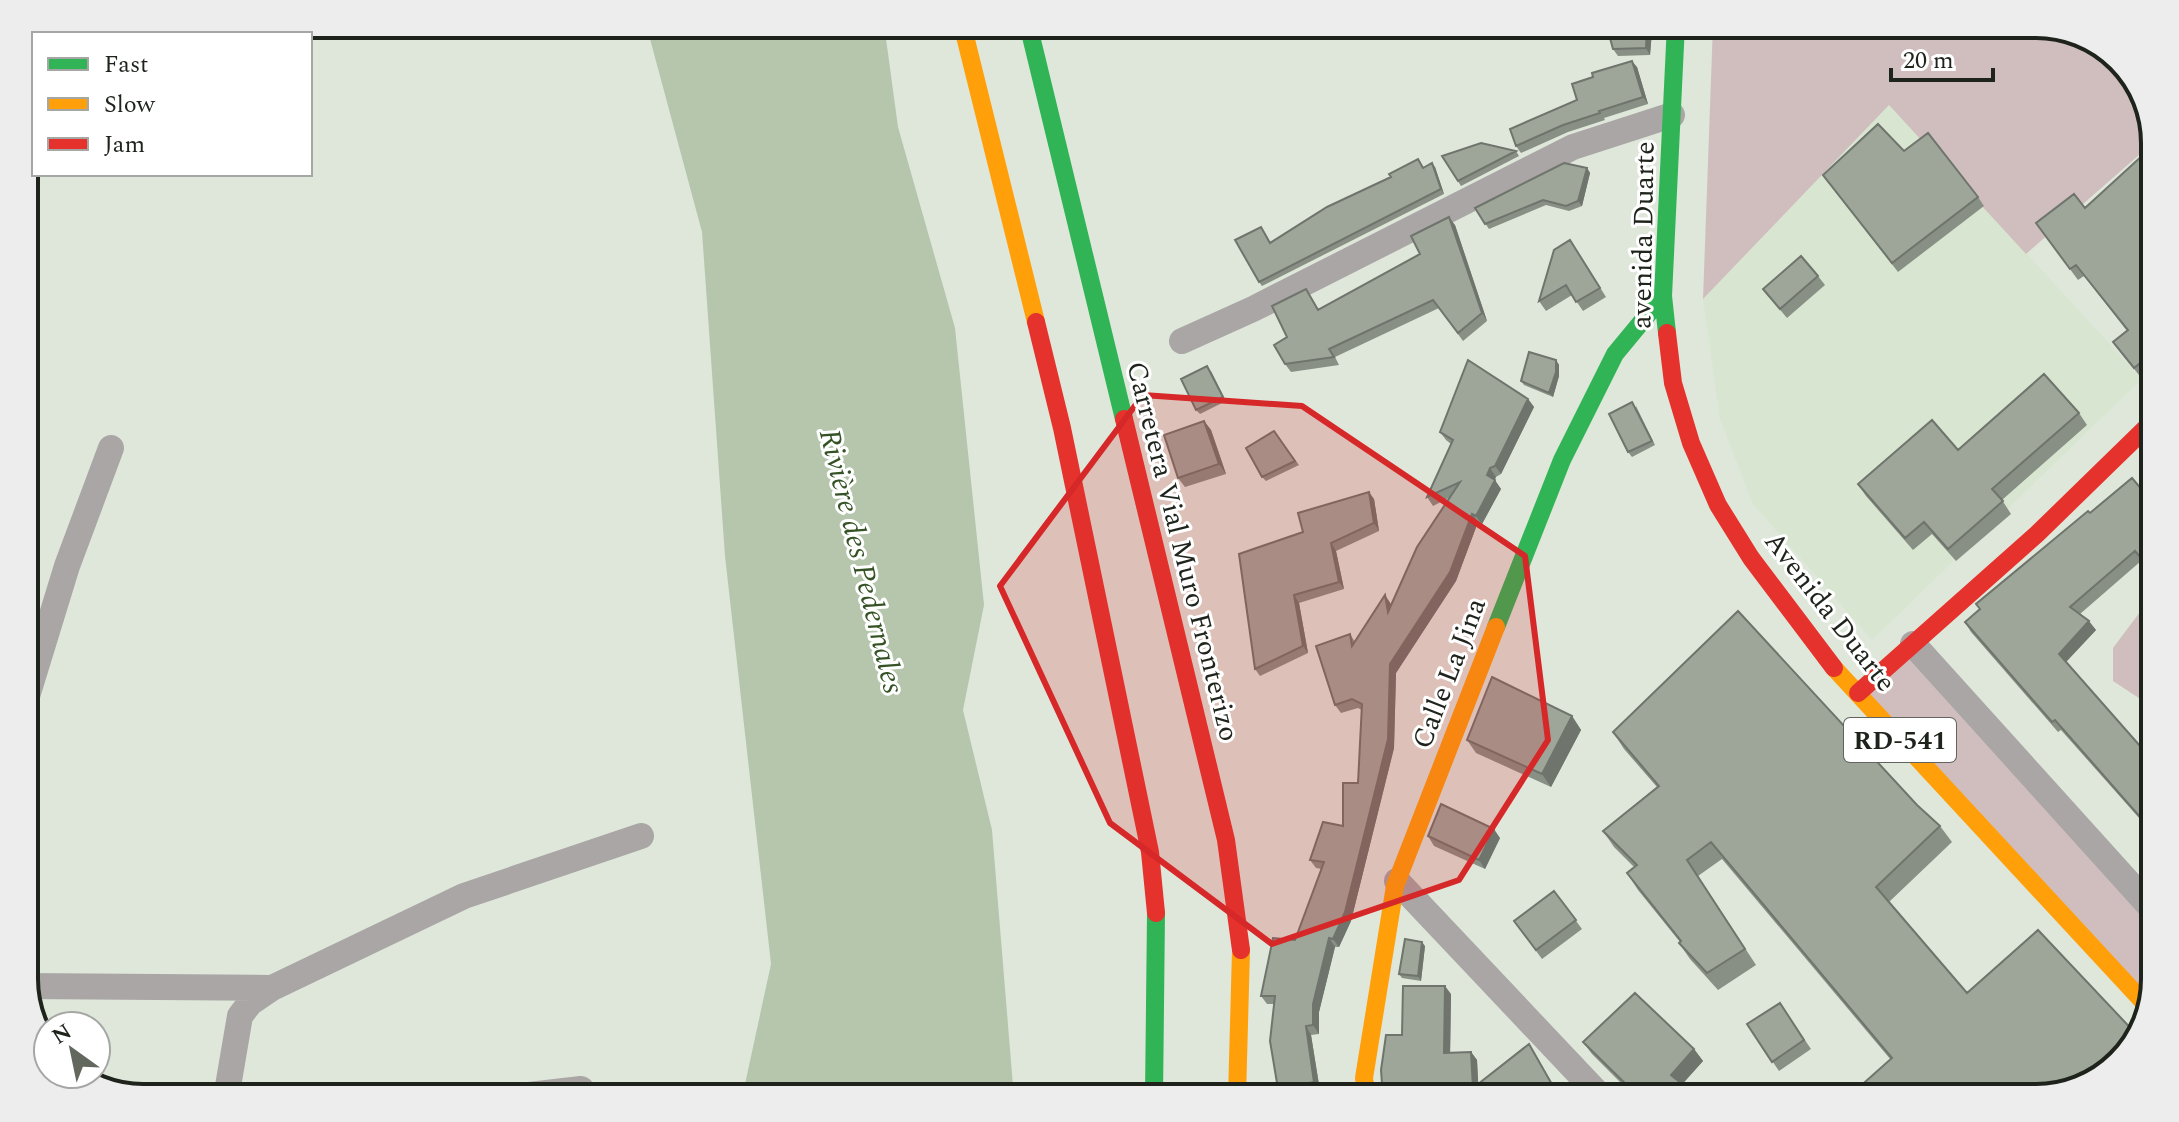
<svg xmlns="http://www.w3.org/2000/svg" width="2179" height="1122" font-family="Spectral,serif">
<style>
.built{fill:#d8e6d1}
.forest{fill:#d0bebf}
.water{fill:#b5c6ad}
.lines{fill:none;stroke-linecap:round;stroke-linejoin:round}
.street{stroke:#a9a6a5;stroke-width:26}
.fast{stroke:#30b455;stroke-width:18}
.slow{stroke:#ff9f0a;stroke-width:18}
.jam{stroke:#e5322d;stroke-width:18}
.wall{fill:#888f84}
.shaded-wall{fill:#6f746c}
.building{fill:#9ea69a;stroke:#6f746c;stroke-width:2}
.marked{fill:#d62828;fill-opacity:0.2;stroke:#d62828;stroke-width:6;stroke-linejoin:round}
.labels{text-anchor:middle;stroke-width:6;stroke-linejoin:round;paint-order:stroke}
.shield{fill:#fff;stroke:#62655f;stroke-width:2}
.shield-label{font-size:26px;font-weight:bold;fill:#1e231b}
.street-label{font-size:28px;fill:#1e231b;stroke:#fff}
.water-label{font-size:30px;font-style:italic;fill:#355225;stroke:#fff}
.rim{fill:none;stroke:#1e231b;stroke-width:4}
</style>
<rect width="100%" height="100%" fill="#dfe7db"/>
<!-- built -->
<path class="built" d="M1889 104 2142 379 1872 640 1753 504 1720 419 1703 299Z"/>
<!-- forest -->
<path class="forest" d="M1713 24H2036L2089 36 2135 77 2155 141 2026 254 1889 105 1703 299Z
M2140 612 2155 621V712L2151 706 2113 681V648Z
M1913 644 2155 912V979L2148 1007 1858 693Z"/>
<!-- water -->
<path class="water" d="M646 24H884L898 127 955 328 984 605 963 710 992 830 1014 1098H742L771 964 725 556 702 232Z"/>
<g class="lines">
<!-- street -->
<path class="street" d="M1182 341 1253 309 1573 147 1672 115
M1913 644 2155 912
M24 706 67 566 111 448
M1397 881 1602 1098
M24 986 272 988
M226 1098 240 1016 250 1003 272 988 464 896 641 836
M503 1098 581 1089"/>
<!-- fast -->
<path class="fast" d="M1028 24 1124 419
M1667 333 1663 296 1676 24
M1496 627 1562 460 1615 354 1663 296
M1154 1098 1156 913"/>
<!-- slow -->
<path class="slow" d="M962 24 1036 322
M1834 668 2148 1007
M1237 1098 1241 950
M1367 1098 1364 1078 1395 886 1496 627"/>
<!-- jam -->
<path class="jam" d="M1036 322 1062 428 1150 852 1156 913
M1667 333 1673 383 1691 443 1718 505 1751 558 1834 668
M1124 419 1226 840 1241 950
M1858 693 2037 534 2155 419"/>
</g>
<!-- wall -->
<path class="wall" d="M1652 31 1650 55 1618 56 1613 49Z
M1637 67 1648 104 1604 118 1605 120 1568 132 1521 153 1516 146 1577 100Z
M2155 144V369L2142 379 2113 342 2127 331 2084 276 2078 280 2036 223 2085 208Z
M1516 151 1519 156 1461 186 1442 156Z
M1904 151 1978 197 1984 206 1898 272 1830 184Z
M1423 167H1435L1444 194 1262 286 1259 282 1270 243Z
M1587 168 1590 173 1582 206 1569 211 1546 205 1489 229 1475 208Z
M1455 225 1487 321 1463 341 1439 308 1335 357 1339 365 1291 372 1285 364 1287 337 1306 289 1319 310 1420 254Z
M1570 240 1606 297 1583 311 1572 295 1546 311 1539 301Z
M1818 276 1825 285 1787 318 1763 289Z
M1556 360 1559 365V376L1553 397 1524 385 1521 381Z
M1211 371 1226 401 1200 414 1196 410Z
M1528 399 1534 407 1501 474 1496 477 1494 480 1501 489 1482 524 1478 522 1456 581 1396 673 1394 748 1351 921 1339 947H1335L1319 1012V1034L1311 1035 1320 1091 1284 1097 1278 1089 1274 1004H1267L1261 996 1295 940 1322 869 1316 868 1310 860 1343 826 1358 783 1362 710 1358 708 1341 713 1335 705 1350 634 1355 642 1391 604 1449 498 1433 506 1427 497 1451 444 1446 440 1440 432Z
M1636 406 1655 445 1632 457 1628 452Z
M2079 413 2087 425 2002 500 2011 514 1956 561 1932 534 1913 550 1866 496 1858 484 1958 450Z
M1204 421 1211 430 1226 474 1185 487 1178 478Z
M1274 431 1299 465 1266 481 1262 477Z
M1374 499 1379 531 1336 551 1344 589 1299 603 1308 653 1260 676 1255 669 1303 532Z
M2155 505V576L2141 561 2080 614 2096 630 2066 662 2155 763V836L2061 730 2058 732 1971 632 1965 622 1980 609 1976 604 2090 513Z
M1572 716 1581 730 1551 787 1476 753 1467 740Z
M1613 732 1917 805 1940 826 1952 842 1889 902 1967 993 1891 1060 1722 859 1698 876 1756 965 1718 990 1690 959 1679 943 1680 942 1638 890 1627 873 1634 867 1614 847 1603 831 1657 787 1624 749Z
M1428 836 1500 838 1485 869 1434 846Z
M1554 891 1582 929 1542 959 1514 921Z
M1425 946 1421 981 1402 978 1399 974Z
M1451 994 1450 1053 1471 1052 1477 1060 1478 1084 1529 1044 1561 1098H1383L1402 1035Z
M1780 1003 1811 1049 1779 1071 1747 1024Z
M1583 1042 1694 1049 1703 1061 1682 1084 1700 1098H1636L1592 1054Z"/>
<!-- shaded-wall -->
<path class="shaded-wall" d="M1647 24H1650L1652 31 1650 55 1646 48Z
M1632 61 1637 67 1648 104 1643 97Z
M1432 163 1435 167 1444 194 1441 189Z
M1587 168 1590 173 1582 206 1578 201Z
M1449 217 1455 225 1487 321 1482 313Z
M1556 360 1559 365V376L1553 397 1549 393Z
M1528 399 1534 407 1501 474 1495 466Z
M1204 421 1211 430 1226 474 1219 464Z
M1490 468 1496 477 1493 484 1487 475Z
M1495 480 1501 489 1482 524 1476 516Z
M1369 492 1374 499 1379 531 1374 523Z
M1472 514 1478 522 1456 581 1396 673 1394 748 1351 921 1339 947 1333 939 1390 664Z
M1331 543 1336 551 1344 589 1339 582Z
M1294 595 1299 603 1308 653 1303 646Z
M1385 595 1391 604 1388 612Z
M2089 621 2096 630 2065 663 2059 654Z
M1572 716 1581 730 1551 787 1542 774Z
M1494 829 1500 838 1485 869 1479 860Z
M1329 938 1335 947 1319 1012V1034L1313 1025V1004Z
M1422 942 1425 946 1421 981 1418 976Z
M1445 986 1451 994 1450 1061 1444 1053Z
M1306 1026 1311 1035 1320 1091 1314 1082Z
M1694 1049 1703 1061 1679 1088 1671 1075Z
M1471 1052 1477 1060 1479 1097 1473 1088Z"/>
<!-- building -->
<path class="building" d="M1609 24H1647L1646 48 1613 49 1608 31Z
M1632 61 1643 97 1599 111 1600 113 1563 125 1516 146 1510 129 1577 100 1572 84 1593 77 1592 73Z
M1878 124 1904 151 1928 133 1978 197 1892 263 1823 175Z
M1481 143 1516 151 1458 181 1442 156Z
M2155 144V351L2134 368 2113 342 2128 330 2076 265 2070 269 2036 223 2074 194 2085 208Z
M1418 159 1423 168 1432 163 1441 189 1259 282 1235 240 1261 227 1270 243 1327 207 1391 177 1389 174Z
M1564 163 1587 168 1578 201 1566 206 1543 200 1485 224 1475 208Z
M1449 217 1482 313 1458 333 1433 300 1329 349 1334 357 1285 364 1274 345 1287 337 1272 306 1306 289 1318 310 1420 254 1411 236Z
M1570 240 1600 288 1576 302 1566 285 1539 301 1554 250Z
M1801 256 1818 276 1780 309 1763 289Z
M1529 352 1556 360V372L1549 393 1521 381Z
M1468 360 1528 399 1495 466 1490 468 1487 475 1495 480 1476 516 1472 514 1450 572 1390 664 1388 739 1345 912 1333 939 1329 938 1313 1004V1025L1306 1026 1314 1082 1278 1089 1270 1041 1275 996H1261L1273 938 1295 940 1324 862 1310 860 1323 822 1343 826V783H1358L1362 704 1352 699 1335 705 1316 646 1350 634 1352 646 1385 595 1388 612 1417 547 1460 482 1427 497 1453 440 1440 432Z
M1207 366 1223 397 1196 410 1181 379Z
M2044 374 2079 413 1992 489 2003 501 1948 549 1924 522 1905 538 1858 484 1932 420 1958 450Z
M1632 402 1652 441 1628 452 1609 414Z
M1204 421 1219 464 1178 478 1164 435Z
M1274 431 1295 461 1262 477 1246 448Z
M2132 478 2155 505V574L2135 551 2070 607 2089 621 2059 654 2155 763V834L2055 720 2052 722 1965 622 1980 609 1976 604 2088 511 2090 513Z
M1369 492 1374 523 1331 543 1339 582 1294 595 1303 646 1255 669 1239 554 1303 532 1298 513Z
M1738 611 1917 805 1940 826 1876 887 1967 993 2038 930 2139 1037 2102 1078 2037 1098H1847L1892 1058 1711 842 1687 860 1745 949 1707 973 1679 943 1681 941 1627 873 1637 865 1603 831 1659 786 1613 732Z
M1492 677 1572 716 1542 774 1467 740Z
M1441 804 1494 829 1479 860 1428 836Z
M1554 891 1576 920 1536 950 1514 921Z
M1405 939 1422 942 1418 976 1399 974Z
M1403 986H1445L1444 1053 1471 1052 1473 1088 1529 1044 1558 1095 1554 1098H1510L1506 1091 1457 1098H1383L1381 1070 1386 1035H1402Z
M1635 993 1694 1049 1671 1075 1700 1098H1640L1583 1042Z
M1780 1003 1804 1040 1772 1062 1747 1024Z"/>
<!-- marked area -->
<path class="marked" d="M1143 395 1302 406 1525 556 1548 740 1459 880 1272 944 1110 823 1000 586Z"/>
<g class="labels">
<!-- shield labels -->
<rect class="shield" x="1844" y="718" width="112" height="44" rx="6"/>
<g class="shield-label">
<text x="1900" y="749">RD-541</text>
</g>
<!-- street labels -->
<g class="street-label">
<text transform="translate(1642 235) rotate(-89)" y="10">avenida Duarte</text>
<text transform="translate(1184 551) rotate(76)" y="10">Carretera Vial Muro Fronterizo</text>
<text transform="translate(1831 611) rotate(52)" y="10">Avenida Duarte</text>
<text transform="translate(1448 673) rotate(-69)" y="10">Calle La Jina</text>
</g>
<!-- water labels -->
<g class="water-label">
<text transform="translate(862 561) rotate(76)" y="10">Rivière des Pedernales</text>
</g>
</g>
<!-- crop -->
<path d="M0 0H2179V1122H0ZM143 38H2036A105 105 0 0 1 2141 143V979A105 105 0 0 1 2036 1084H143A105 105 0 0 1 38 979V143A105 105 0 0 1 143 38Z" fill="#ededed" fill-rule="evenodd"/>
<path class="rim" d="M143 38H2036A105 105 0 0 1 2141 143V979A105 105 0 0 1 2036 1084H143A105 105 0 0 1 38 979V143A105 105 0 0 1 143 38Z"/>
<!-- legend -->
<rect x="32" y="32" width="280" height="144" fill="#ffffff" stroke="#a5a7a4" stroke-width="2"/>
<rect x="48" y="58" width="40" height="12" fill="#30b455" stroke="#a5a7a4" stroke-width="2"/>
<text x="104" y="72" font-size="24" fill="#1e231b">Fast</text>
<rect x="48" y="98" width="40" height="12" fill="#ff9f0a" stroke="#a5a7a4" stroke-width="2"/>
<text x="104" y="112" font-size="24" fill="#1e231b">Slow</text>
<rect x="48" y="138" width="40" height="12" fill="#e5322d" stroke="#a5a7a4" stroke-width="2"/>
<text x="104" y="152" font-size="24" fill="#1e231b">Jam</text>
<!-- north arrow -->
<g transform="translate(72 1050) rotate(327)"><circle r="38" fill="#ffffff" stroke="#a5a7a4" stroke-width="2"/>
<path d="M0-6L14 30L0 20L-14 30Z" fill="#62685e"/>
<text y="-12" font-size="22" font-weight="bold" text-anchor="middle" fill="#1e231b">N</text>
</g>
<!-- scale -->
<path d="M1891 68v12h102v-12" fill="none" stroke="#1e231b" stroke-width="4"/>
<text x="1903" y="68" font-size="24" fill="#1e231b" stroke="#ffffff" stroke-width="6" paint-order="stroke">20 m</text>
</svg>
